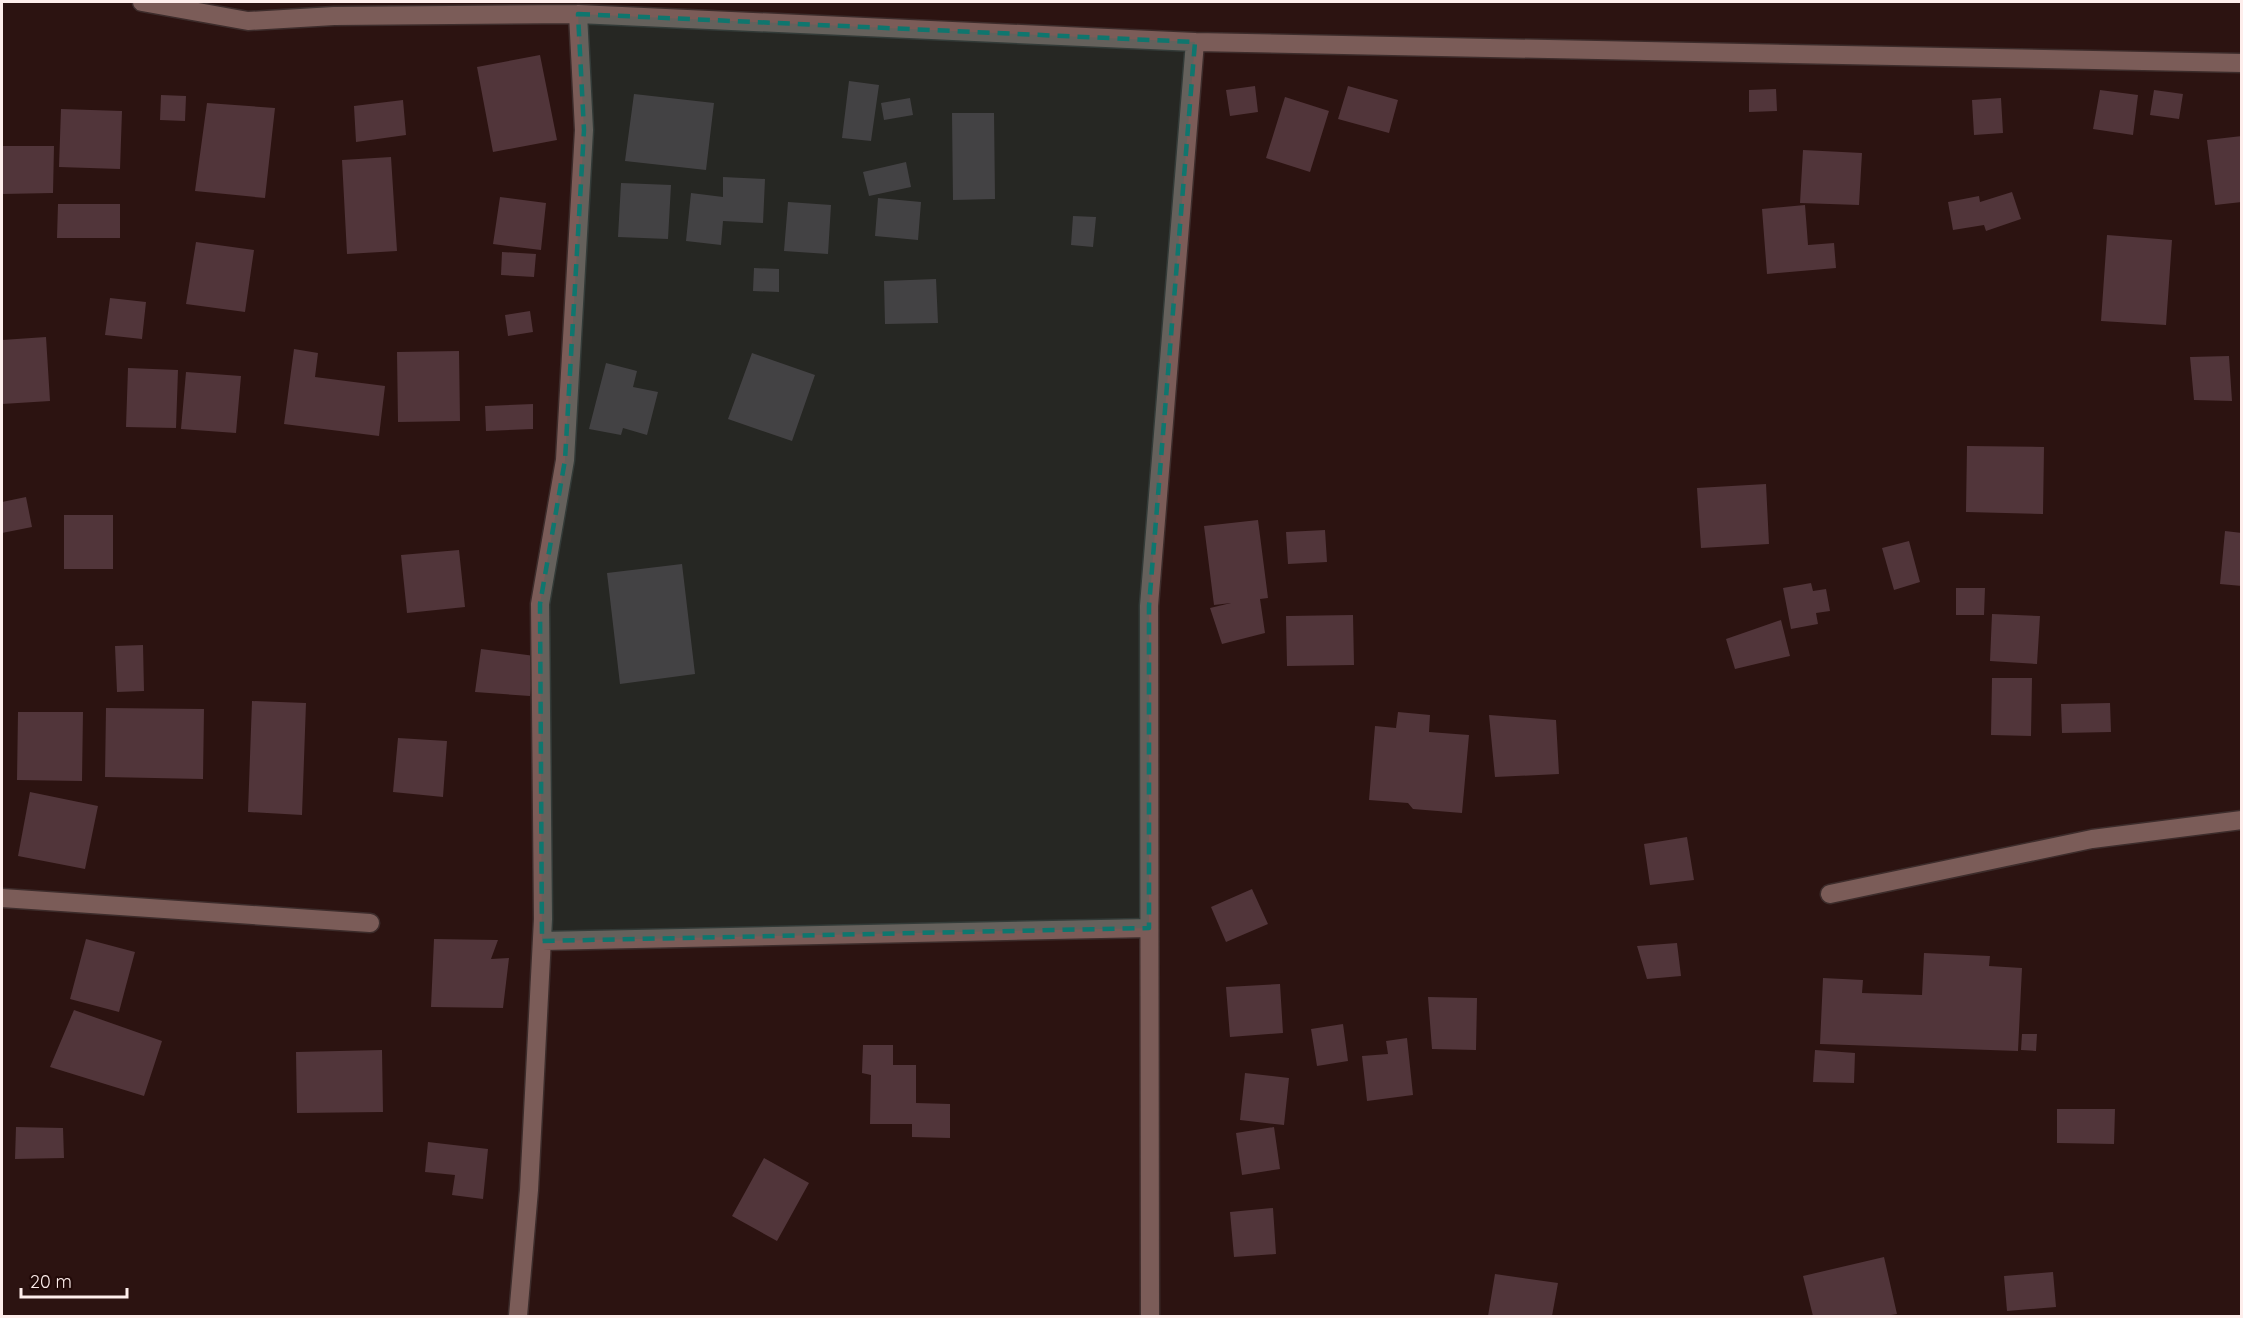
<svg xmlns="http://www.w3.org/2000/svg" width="2243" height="1318" font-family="Quicksand,sans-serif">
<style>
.building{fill:#51353a}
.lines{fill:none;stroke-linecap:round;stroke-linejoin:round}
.minor-casing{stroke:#3d2c2b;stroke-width:21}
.minor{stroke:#7b5c58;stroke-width:18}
.marked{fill:#0f766e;fill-opacity:0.2;stroke:#0f766e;stroke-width:4.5;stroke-dasharray:12 8;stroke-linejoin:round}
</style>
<rect width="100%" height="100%" fill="#2c1311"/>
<!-- building -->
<path class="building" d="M540 55 557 140 493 152 477 67Z
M849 81 879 85 871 141 842 138Z
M1255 86 1258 112 1230 116 1226 90Z
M1348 86 1398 100 1389 133 1338 119Z
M1776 89 1777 111 1749 112V90Z
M2100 90 2138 95 2133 135 2093 129Z
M2154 90 2183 94 2179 119 2150 115Z
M634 94 714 103 706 170 625 161Z
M161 95 186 96 185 121 160 120Z
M1285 97 1329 111 1310 172 1266 158Z
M910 98 913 115 884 120 881 103Z
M2001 98 2003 133 1974 135 1972 100Z
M403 100 406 135 356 142 354 106Z
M207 103 275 108 265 198 195 191Z
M61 109 122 111 120 169 59 167Z
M952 113H994L995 199 953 200Z
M2242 136V202L2215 205 2207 140Z
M2 146H54L53 193 2 194Z
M1803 150 1862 153 1859 205 1800 203Z
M391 157 397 251 347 254 342 160Z
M906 162 911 187 869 196 863 172Z
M723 177 765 179 763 223 723 221 721 245 686 241 691 193 723 197Z
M621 183 671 185 668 239 618 237Z
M2012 192 2021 219 1986 231 1984 225 1953 230 1948 202 1979 196 1980 202Z
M500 197 546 203 541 250 493 244Z
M878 198 921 202 918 240 875 236Z
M788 202 831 205 828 254 784 251Z
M58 204H120V238H57Z
M1805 205 1808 245 1834 243 1836 268 1767 274 1762 209Z
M1073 216 1096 217 1093 247 1071 245Z
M2107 235 2172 240 2166 325 2101 321Z
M196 242 254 250 245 312 186 304Z
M502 252 536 254 534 277 501 275Z
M754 268 779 269V292L753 291Z
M936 279 938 323 885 324 884 281Z
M110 298 146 302 142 339 105 335Z
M530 311 533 332 508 336 505 315Z
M46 337 50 401 2 404V340Z
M294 349 318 353 315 377 385 386 379 436 284 424Z
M459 351 460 421 398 422 397 352Z
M752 353 815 375 792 441 728 419Z
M2229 356 2232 401 2194 400 2190 357Z
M606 363 637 371 633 387 658 392 647 435 623 428 621 435 589 429Z
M128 368 178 370 176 428 126 427Z
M186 372 241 376 236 433 181 429Z
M533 404V429L486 431 485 406Z
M1967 446 2044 447 2043 514 1966 512Z
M1766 484 1769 544 1701 548 1697 488Z
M26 497 32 527 2 533V502Z
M64 515H113V569H64Z
M1258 520 1268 598 1260 599 1265 633 1222 644 1210 608 1231 603 1214 605 1204 526Z
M1325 530 1327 562 1288 564 1286 532Z
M2225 531 2242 533V586L2220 584Z
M1909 541 1920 582 1894 590 1882 548Z
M459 550 465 607 407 613 401 555Z
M682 564 695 674 620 684 607 573Z
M1811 583 1813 591 1826 589 1830 611 1816 613 1818 624 1791 629 1783 588Z
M1956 588H1985L1984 615H1956Z
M1992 614 2040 616 2037 664 1990 661Z
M1353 615 1354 665 1287 666 1286 616Z
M1781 620 1790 656 1735 669 1726 639Z
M143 645 144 691 117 692 115 646Z
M481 649 535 656 530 696 475 692Z
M1992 678H2032L2031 736 1991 735Z
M252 701 306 703 302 815 248 812Z
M2110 703 2111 732 2062 733 2061 704Z
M106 708 204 709 203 779 105 777Z
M18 712H83L82 781 17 780Z
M1398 712 1430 715 1429 732 1469 735 1462 813 1413 809 1408 803 1369 800 1375 726 1396 728Z
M1489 715 1556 720 1559 774 1495 777Z
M398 738 447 741 443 797 393 792Z
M30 792 98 806 85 869 18 856Z
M1687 837 1694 880 1650 885 1644 844Z
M1252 889 1268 924 1226 942 1211 907Z
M86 939 135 952 119 1012 70 999Z
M434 939 498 940 491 959 509 958 503 1008 431 1007Z
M1677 943 1681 976 1647 979 1637 946Z
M1924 953 1990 956 1989 966 2022 968 2018 1051 1820 1044 1823 978 1863 980 1862 993 1922 995Z
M1280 984 1283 1033 1230 1037 1226 987Z
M1428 997 1477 998 1476 1050 1432 1049Z
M74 1010 162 1041 144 1096 50 1067Z
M1343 1024 1348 1061 1317 1066 1311 1029Z
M2022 1034H2037L2036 1051 2021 1050Z
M1407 1038 1413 1095 1367 1101 1362 1056 1388 1054 1386 1041Z
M863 1045H893V1065H916V1103L950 1104V1138L912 1137V1124H870L871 1075 862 1073Z
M382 1050 383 1112 297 1113 296 1052Z
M1815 1050 1855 1053 1854 1083 1813 1082Z
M1245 1073 1289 1078 1284 1125 1240 1120Z
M2057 1109H2115L2114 1144 2057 1143Z
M16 1127 63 1128 64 1158 15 1159Z
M1274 1127 1280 1169 1242 1175 1236 1133Z
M428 1142 488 1149 483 1199 452 1195 455 1175 425 1172Z
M764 1158 809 1183 777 1241 732 1216Z
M1273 1208 1276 1254 1234 1257 1230 1212Z
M1884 1257 1897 1314 1885 1316H1813L1803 1276Z
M2053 1272 2056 1307 2007 1311 2004 1276Z
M1495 1274 1558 1283 1552 1316H1488Z"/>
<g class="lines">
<defs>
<path id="minor" d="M142 2 248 21 334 16 578 14 1195 42 2242 63
M1830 894 2092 839 2242 820
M2 898 370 923
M542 941 1149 928
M518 1316 529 1190 543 919 540 604 565 460 584 130 578 14
M1150 1316 1149 606 1195 42"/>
</defs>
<!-- minor casing -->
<use href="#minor" class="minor-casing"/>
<!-- minor -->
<use href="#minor" class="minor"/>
</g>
<!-- marked area -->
<path class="marked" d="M578 14 1195 42 1149 606V928L542 941 540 604 565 460 584 130Z"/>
<!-- border -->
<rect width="2243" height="1318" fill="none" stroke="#feeeec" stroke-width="6"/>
<!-- scale -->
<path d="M21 1288v9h106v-9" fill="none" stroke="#feeeec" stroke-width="3"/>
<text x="30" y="1288" font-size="18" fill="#feeeec" stroke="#220a08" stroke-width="4.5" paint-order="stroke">20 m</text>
</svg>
